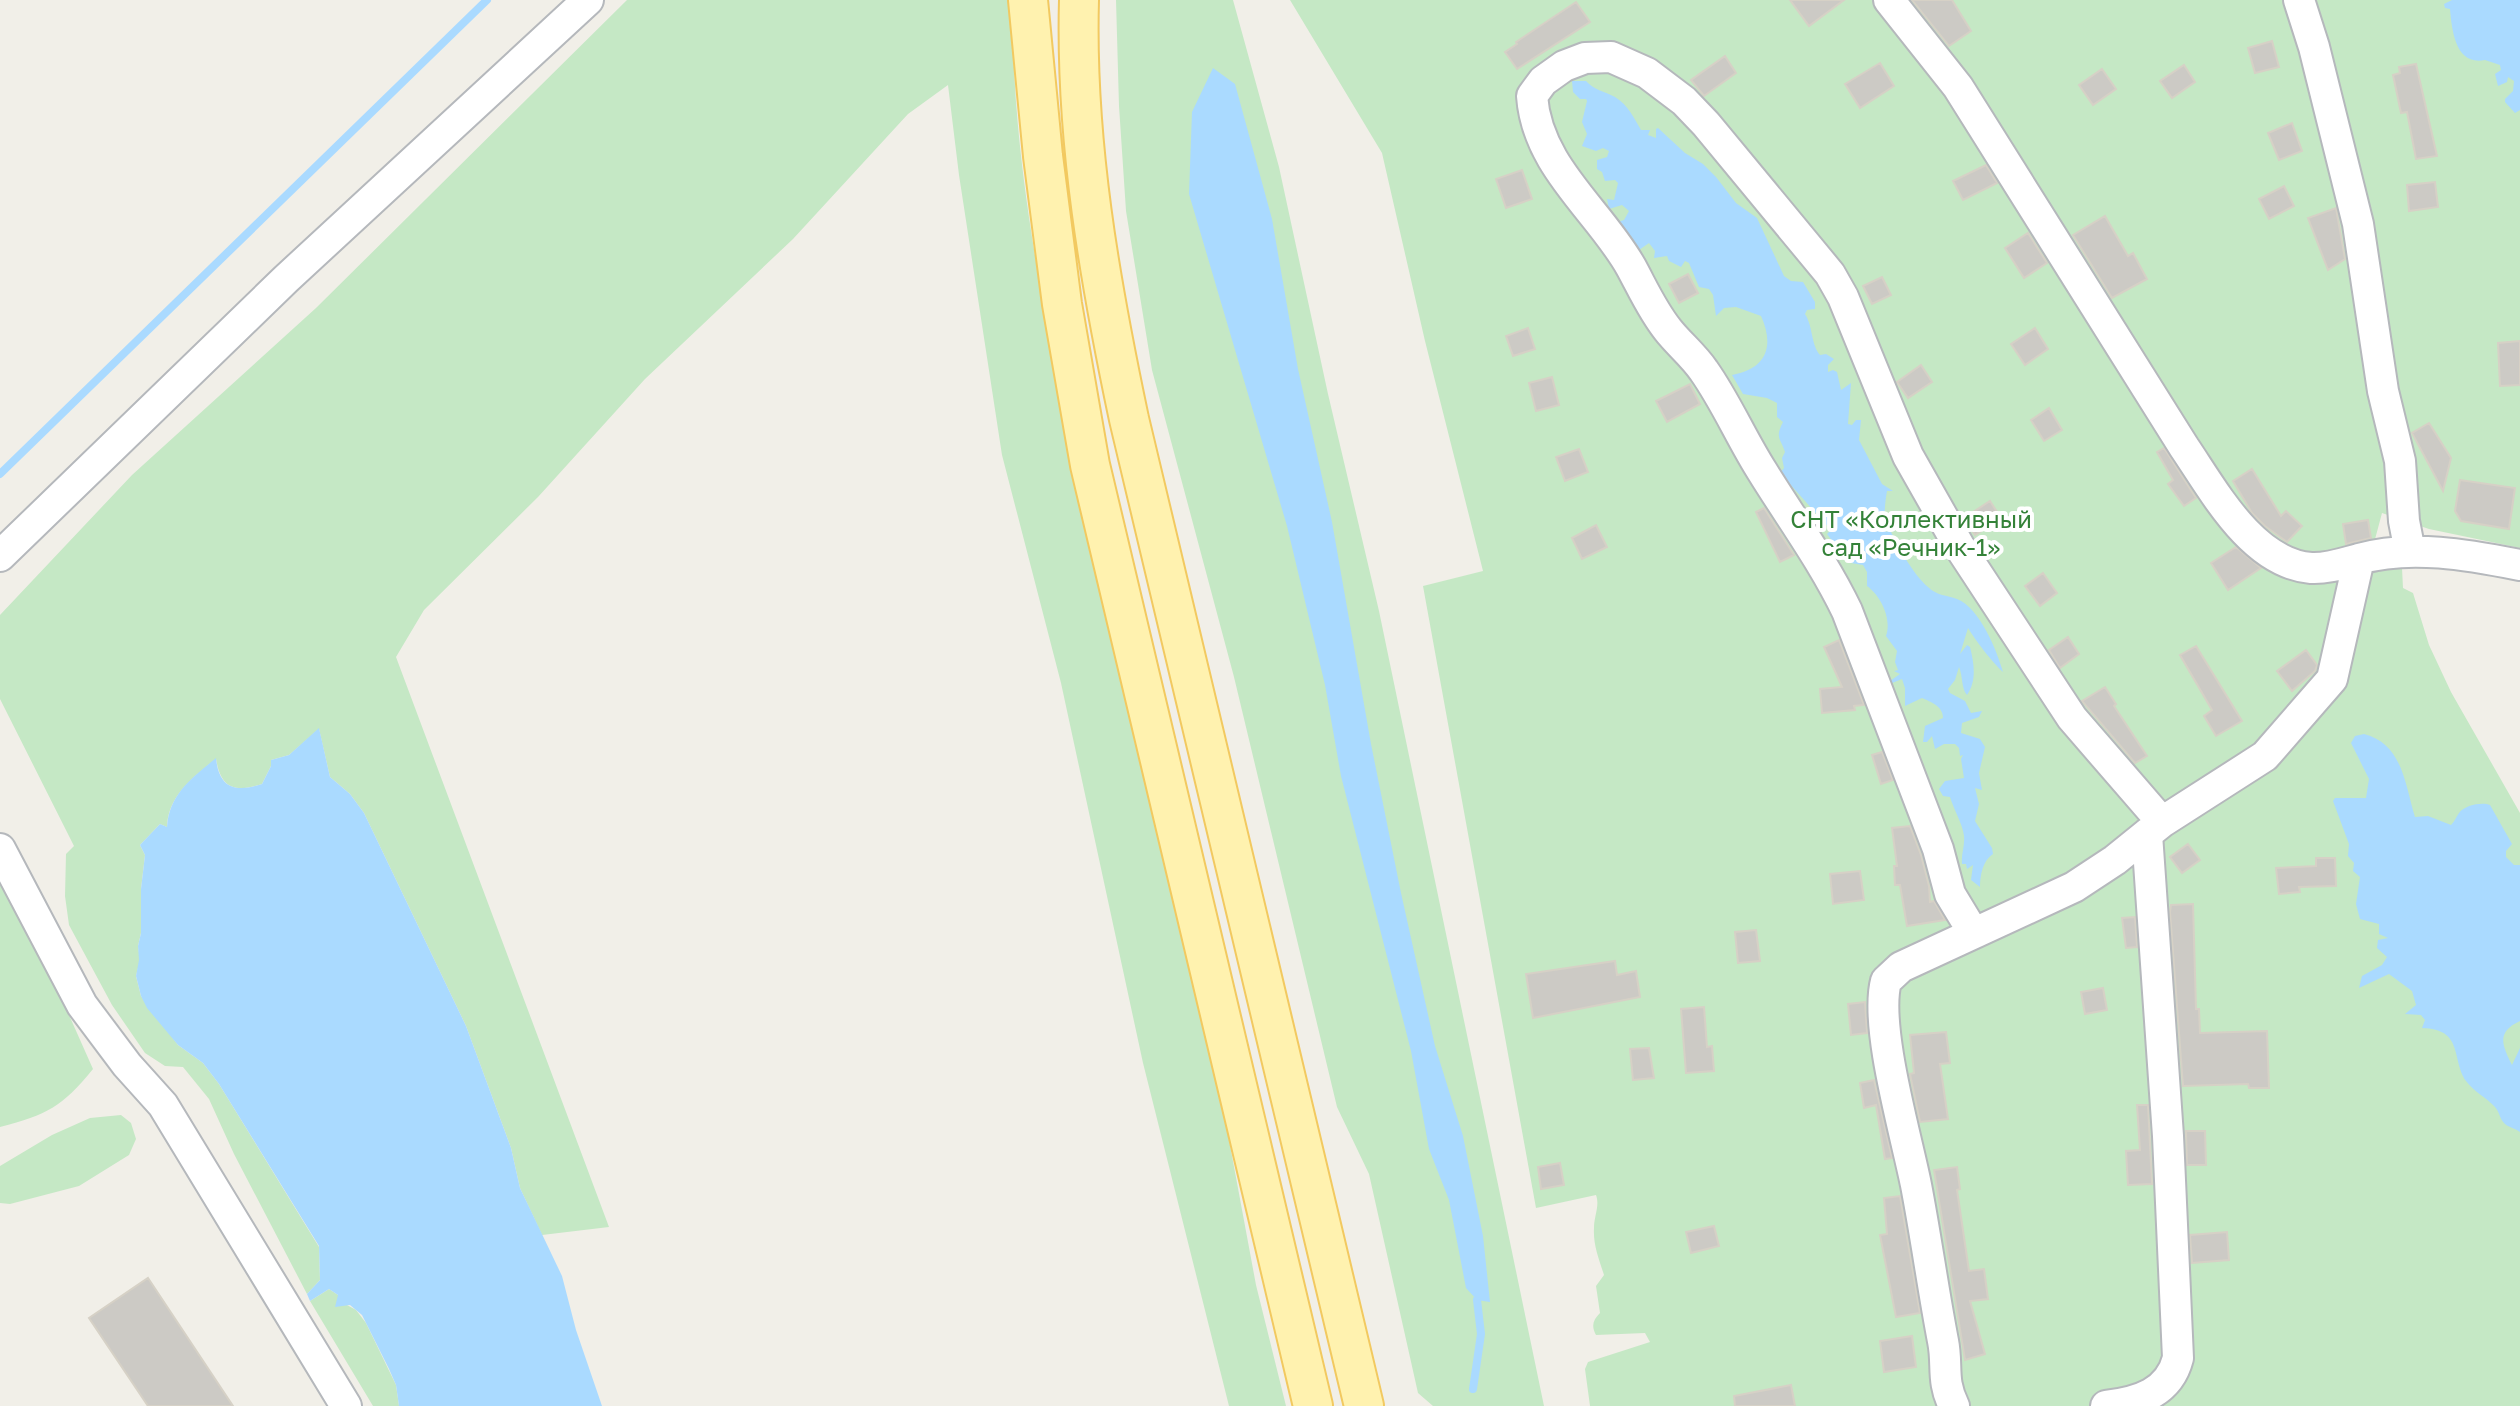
<svg xmlns="http://www.w3.org/2000/svg" width="2520" height="1406" font-family="'Golos Text',sans-serif">
<style>
.green{fill:#c5e8c5}
.water{fill:#aadaff}
.lines{fill:none;stroke-linecap:round;stroke-linejoin:round}
.stream{stroke:#aadaff;stroke-width:8}
.building{fill:#cccac5;stroke:#d6d1c6;stroke-width:2}
.minor-casing{stroke:#b5b8bc;stroke-width:34}
.major-casing{stroke:#f2c960;stroke-width:42}
.minor{stroke:#fff;stroke-width:30}
.major{stroke:#fff2af;stroke-width:38}
.labels{text-anchor:middle;stroke-width:8;stroke-linejoin:round;paint-order:stroke}
.park-label{font-size:24px;fill:#348238;stroke:#fff}
</style>
<rect width="100%" height="100%" fill="#f1efe8"/>
<!-- green -->
<path class="green" d="M627 0H1013C1011 108 1027 217 1047 323L1195 957 1256 1285 1286 1406H1229L1143 1063 1061 683 1002 455 959 175 948 85 908 114 793 239 645 379 538 497 424 610 396 657 609 1227 542 1235 520 1188 511 1148 466 1026 364 813 350 794 330 777 319 729 289 755 271 760V766L262 784C234 793 221 788 216 759 192 778 168 796 167 827L160 824 140 845 145 855 141 889V933L138 946 140 960 136 976 141 996 178 1045 203 1063 219 1084 319 1247 320 1280 307 1294 234 1154 209 1099 183 1067 165 1066 145 1053 112 1005 69 925 65 896 66 854 74 846 0 699V615L132 475 316 308Z
M1116 0H1233L1279 167 1328 394 1379 611 1544 1406H1433L1418 1393 1369 1174 1337 1107 1234 677 1152 370 1126 211 1119 106Z
M1290 0H2520V548L2429 529 2382 513 2374 543 2380 567 2402 568 2403 588 2413 593 2429 645 2451 692 2520 813V1406H1590L1585 1369 1588 1362 1650 1342 1645 1333 1596 1335C1591 1326 1593 1320 1600 1313L1596 1286 1604 1275C1599 1259 1593 1245 1594 1228 1594 1216 1600 1206 1596 1195L1536 1208 1423 586 1483 571 1425 341 1382 153Z
M0 881 61 997 93 1069C61 1108 48 1114 0 1127Z
M121 1115 131 1123 136 1139 129 1155 79 1186 10 1204 0 1203V1166L52 1135 90 1118Z
M329 1289 338 1295V1300L356 1310 366 1323 396 1385 399 1406H373L310 1301Z"/>
<!-- water -->
<path class="water" d="M2452 0H2520V110L2515 113 2505 102V99L2513 91 2514 81 2508 77 2507 82 2498 86 2495 74 2501 70 2500 65 2485 60C2456 66 2452 32 2450 9L2445 8 2444 4Z
M1213 68 1235 84 1272 219 1298 369 1332 522 1371 744 1401 893 1435 1046 1463 1136 1483 1236 1490 1302 1477 1300 1466 1288 1449 1200 1429 1149 1411 1051 1341 776 1325 685 1287 526 1189 194 1192 112Z
M1572 81H1586C1594 90 1604 91 1615 97 1628 105 1634 118 1641 130H1650L1648 135 1656 138V129L1658 128 1685 153 1703 164 1716 177 1736 203 1757 218 1784 276 1791 281 1803 282 1815 302V309L1807 310 1805 314C1813 326 1811 345 1820 355L1826 354 1834 359 1828 365V372L1833 370 1837 372 1841 390 1851 383 1848 424 1852 425 1856 420H1861L1859 440 1882 484 1893 491H1887C1885 501 1883 523 1886 532L1890 530C1899 548 1913 574 1928 587 1937 596 1947 595 1957 599 1980 608 1997 651 2003 672 1992 662 1976 641 1968 628L1960 654 1967 645 1970 647C1974 663 1977 681 1967 695 1961 688 1963 676 1959 667L1955 680 1948 689 1950 693 1965 701 1971 713 1982 711 1979 717 1962 723 1961 733 1980 739 1985 747 1979 773 1982 790 1975 788 1979 804 1975 821 1992 848 1993 854C1983 860 1980 875 1980 887L1971 880 1973 865 1967 869 1966 864H1962C1961 854 1965 846 1964 836 1963 825 1954 810 1950 797L1943 796 1939 789 1945 781 1964 778 1961 759 1963 755 1960 756 1959 748 1955 744H1944L1935 749 1932 736 1927 742H1923L1925 726 1943 718C1943 706 1931 702 1922 698L1905 706V688L1902 679 1880 688 1900 674 1894 671 1898 670 1895 662 1897 651 1886 636C1892 619 1881 596 1867 586V572L1863 565 1851 563V556L1842 554 1827 534 1831 530 1780 473 1784 468 1782 458 1785 452C1780 437 1775 438 1783 422L1777 417V403L1767 398 1743 394 1732 375C1766 369 1775 347 1761 316L1736 307 1724 308 1716 316 1713 295 1709 289 1699 287 1689 263 1685 261 1681 267 1669 261 1667 256 1654 258 1655 251 1649 243 1639 250 1631 236 1629 239 1614 223 1624 220 1629 211 1622 205 1609 209 1607 199 1614 200 1618 183 1615 180 1605 181 1602 172 1597 169V160L1607 157 1609 151 1603 148 1596 151 1582 146 1587 134 1582 122 1587 101 1586 99H1580L1573 92Z
M319 728 330 777 350 794 364 813 466 1026 511 1148 520 1188 562 1276 576 1330 602 1406H399L396 1385 389 1369 362 1315 350 1305 335 1307 338 1295 329 1289 310 1301 307 1294 320 1280 319 1246 219 1084 203 1063 178 1045 147 1008 141 996 136 976 139 960 138 946 141 933V889L145 855 140 845 160 824 167 827C169 794 192 778 216 758 219 788 235 793 262 784L271 766V760L289 755Z
M2364 734C2403 744 2405 785 2415 817L2428 816 2451 825C2455 821 2456 817 2459 813 2465 805 2482 802 2490 805L2512 844 2506 851V857L2514 865H2520V1021C2496 1032 2502 1045 2512 1065L2520 1048V1132C2515 1128 2507 1127 2504 1123 2500 1119 2499 1111 2495 1107 2486 1097 2474 1092 2466 1081 2451 1059 2464 1029 2422 1028L2425 1020 2421 1015 2405 1014 2416 1005 2412 991 2389 974 2359 988 2362 976 2382 965 2387 957 2377 948 2378 940 2388 938 2379 934V924L2360 919 2356 904 2360 877 2353 871 2354 863 2348 856 2349 844 2333 801 2335 798H2366L2369 779 2351 743 2355 736Z"/>
<g class="lines">
<!-- stream -->
<path class="stream" d="M0 474 487 0
M1473 1389 1481 1334 1477 1300"/>
</g>
<!-- building -->
<path class="building" d="M1790 0H1844L1809 26Z
M1912 0H1952L1971 31 1949 46Z
M1576 2 1590 22 1517 69 1505 52 1517 44 1516 42Z
M2272 41 2279 67 2255 73 2248 48Z
M1725 56 1736 73 1704 96 1691 80Z
M1880 63 1894 86 1860 108 1845 84Z
M2416 64 2437 156 2416 159 2407 112 2401 113 2393 75 2400 73 2399 67Z
M2184 65 2195 82 2172 98 2160 81Z
M2102 69 2116 89 2093 105 2079 85Z
M2292 123 2302 151 2279 160 2268 133Z
M1986 165 1997 183 1963 200 1953 181Z
M1522 170 1532 199 1506 208 1496 179Z
M2435 182 2438 207 2409 211 2407 185Z
M2284 186 2294 206 2269 219 2259 199Z
M2336 208 2345 259 2328 270 2308 218Z
M2105 216 2128 256 2133 253 2147 279 2112 298 2073 235Z
M2028 233 2047 263 2024 278 2005 248Z
M1688 274 1698 293 1679 303 1669 284Z
M1882 277 1891 295 1872 304 1863 286Z
M1528 328 1535 349 1513 356 1506 336Z
M2035 328 2048 349 2025 365 2011 344Z
M2520 341V385L2500 386 2498 343Z
M1921 365 1932 382 1908 398 1897 382Z
M1552 377 1559 405 1536 411 1529 383Z
M1690 384 1700 404 1667 422 1656 401Z
M2049 408 2062 430 2044 441 2031 420Z
M2429 423 2451 458 2443 491 2412 433Z
M2164 448 2196 498 2184 506 2168 484 2173 480 2157 452Z
M1579 449 1588 472 1565 481 1556 457Z
M2252 469 2281 516 2286 511 2302 526 2287 542 2265 526 2252 513 2233 481Z
M2460 480 2515 488 2509 529 2461 521 2455 511Z
M1990 501 2001 518 1975 535 1964 518Z
M1764 508 1794 555 1780 562 1756 512Z
M2368 520 2371 538 2346 544 2343 524Z
M1596 525 1607 547 1582 559 1572 538Z
M2236 547 2261 568 2228 590 2211 563Z
M2043 573 2057 593 2040 606 2025 586Z
M2068 637 2079 654 2060 668 2049 650Z
M1839 640 1864 705 1854 706 1855 710 1822 713 1820 689 1842 687 1824 647Z
M2196 646 2242 721 2216 736 2204 716 2212 710 2180 655Z
M2306 650 2317 665 2315 671 2292 691 2277 671Z
M2105 687 2116 704 2114 706 2147 756 2135 763 2082 701Z
M1882 752 1893 780 1881 784 1872 755Z
M1910 826 1921 855 1929 886 1930 902 1934 901 1945 920 1907 926 1900 885H1895L1894 866H1897L1892 828Z
M2188 844 2200 860 2182 873 2170 857Z
M2316 858H2335L2336 886 2299 887 2300 892 2279 894 2276 868 2316 866Z
M1860 871 1864 900 1833 904 1830 874Z
M2193 904 2196 1009H2199L2200 1033 2267 1031 2269 1088H2249L2248 1084 2183 1086 2170 912 2171 905Z
M2135 917 2137 947 2126 948 2122 918Z
M1756 930 1760 961 1738 963 1735 932Z
M1615 961 1617 975 1636 971 1640 997 1533 1018 1526 974Z
M2103 988 2107 1010 2085 1014 2081 992Z
M1865 1002 1867 1033 1851 1035 1848 1004Z
M1704 1007 1707 1047 1712 1046 1714 1071 1686 1073 1681 1009Z
M1946 1032 1950 1063 1940 1064 1948 1119 1920 1122 1910 1074 1914 1073 1910 1035Z
M1649 1048 1654 1078 1633 1080 1630 1049Z
M1874 1080 1892 1158 1885 1159 1876 1105 1864 1108 1860 1083Z
M2137 1105H2148L2152 1184 2128 1185 2126 1151 2140 1150Z
M2186 1131H2205L2206 1165H2187Z
M1560 1163 1564 1185 1541 1189 1538 1167Z
M1957 1167 1960 1189 1957 1190 1969 1271 1984 1269 1988 1299 1970 1301 1985 1354 1965 1360 1934 1170Z
M1900 1196 1920 1313 1896 1317 1880 1235 1887 1234 1884 1198Z
M1714 1226 1719 1246 1691 1253 1686 1232Z
M2227 1232 2229 1260 2192 1263 2190 1235Z
M148 1278 233 1406H148L89 1318Z
M1912 1336 1916 1367 1884 1372 1880 1341Z
M1791 1385 1795 1406H1735L1734 1396Z"/>
<g class="lines">
<defs>
<path id="minor" d="M1889 0 1958 87 2184 447C2214 491 2252 563 2311 568 2327 569 2344 563 2359 559
M2299 0 2314 47 2358 224 2383 391 2400 461 2404 521 2410 552
M0 556 286 279 588 0
M0 849 82 1005 127 1065 163 1105 346 1406
M1973 932 1950 894 1938 849 1847 611C1823 561 1791 518 1762 471 1741 438 1726 402 1704 371 1694 356 1679 344 1668 330 1652 310 1643 289 1631 267 1599 210 1537 167 1532 96L1543 81 1564 66 1585 58 1611 57 1647 73 1684 101 1706 124 1830 274 1843 297 1908 456 1959 546 2072 718 2162 822
M1954 1406C1941 1380 1948 1366 1943 1341 1933 1289 1926 1237 1916 1185 1906 1135 1874 1026 1886 981L1901 967 2074 887 2115 860 2162 822 2265 756 2332 679 2359 559C2410 544 2469 555 2520 565
M2106 1406C2139 1402 2169 1393 2178 1358L2168 1136 2147 834"/>
<path id="major" d="M1028 0 1043 156 1062 304 1090 465 1313 1406
M1079 0C1075 141 1100 282 1129 419L1364 1406"/>
</defs>
<!-- minor casing -->
<use href="#minor" class="minor-casing"/>
<!-- major casing -->
<use href="#major" class="major-casing"/>
<!-- minor -->
<use href="#minor" class="minor"/>
<!-- major -->
<use href="#major" class="major"/>
</g>
<g class="labels">
<!-- park labels -->
<g class="park-label">
<text x="1911" y="528">СНТ «Коллективный<tspan x="1911" dy="28">сад «Речник-1»</tspan></text>
</g>
</g>
</svg>
